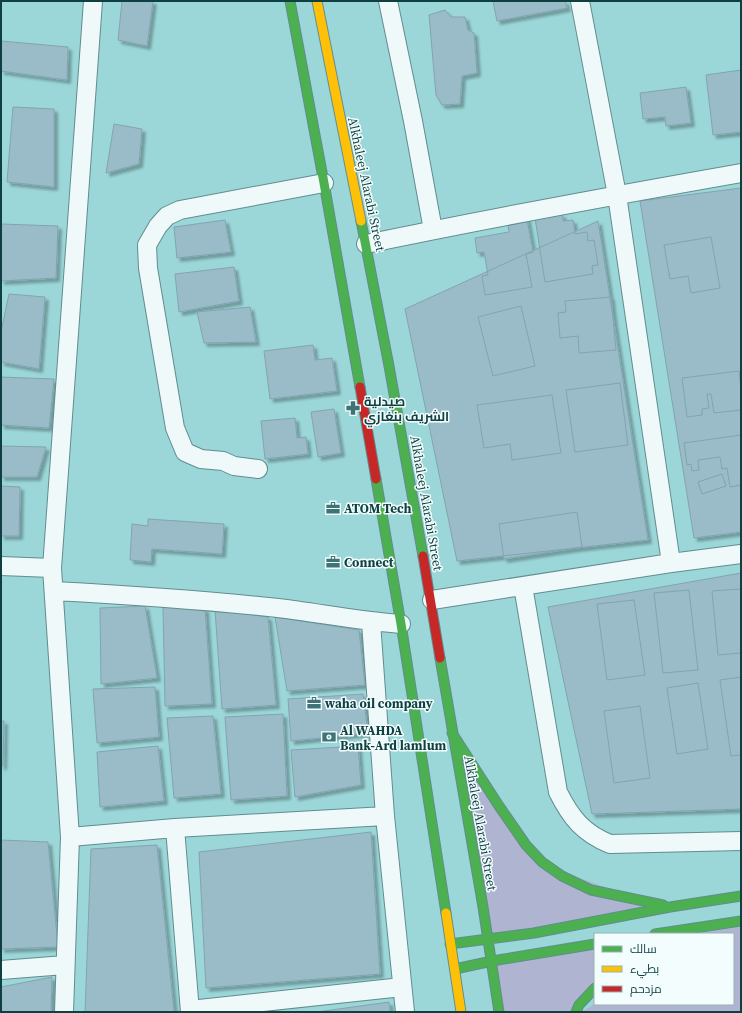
<svg xmlns="http://www.w3.org/2000/svg" width="742" height="1013" font-family="'Source Serif 4',Cairo,serif">
<style>
.green{fill:#afb4d1}
.building{fill:#9abcc9;stroke:#82a4b0;filter:url(#shadow)}
.lines{fill:none;stroke-linecap:round;stroke-linejoin:round}
.street-casing{stroke:#618d8f;stroke-width:20}
.fast-casing{stroke:#618d8f;stroke-width:11}
.slow-casing{stroke:#618d8f;stroke-width:11}
.jam-casing{stroke:#618d8f;stroke-width:11}
.street{stroke:#f0f9f9;stroke-width:18}
.fast{stroke:#4caf50;stroke-width:9}
.slow{stroke:#ffc107;stroke-width:9}
.jam{stroke:#c62828;stroke-width:9}
.labels{text-anchor:middle;stroke-width:3;stroke-linejoin:round;paint-order:stroke}
.street-label{font-size:13px;fill:#0e3f41;stroke:#f3fdfd}
.poi-label{font-size:13px;font-weight:bold;fill:#0e3f41;stroke:#f3fdfd;text-anchor:start}
</style>
<defs>
<filter id="shadow"><feDropShadow dx="3.5" dy="3.5" stdDeviation="1" flood-color="#0004"/></filter>
</defs>
<rect width="100%" height="100%" fill="#9bd6d8"/>
<!-- green -->
<path class="green" d="M456 742 539 863 659 907 490 936Z
M741 927V1012H581L595 1004H733V934H694Z
M595 945V985L573 1012H501L494 962Z"/>
<!-- building -->
<path class="building" d="M122 1H153L147 46 118 40Z
M493 1H565L567 8 497 21Z
M445 10 451 17H465L468 30 474 33 477 73 462 76 460 104 442 105 436 95 429 15Z
M1 41 68 47 67 80 1 71Z
M741 70V132L713 135 706 75Z
M686 87 691 123 666 126 665 117 643 119 640 93Z
M13 107 54 109V187L7 182Z
M114 124 142 129 139 164 106 173Z
M741 188V532L694 538 640 201Z
M526 214 533 252 526 254 532 287 485 295 482 276 488 275 484 252 477 253 475 238 509 232 507 217Z
M562 214 563 221 573 220 575 234 587 232 588 241 594 240 598 265 592 266 593 274 545 282 535 218Z
M225 220 231 252 177 258 174 227Z
M598 221 648 540 457 561 405 309Z
M1 224 58 226 56 278 1 281Z
M711 237 720 288 691 293 688 276 670 279 664 245Z
M234 267 239 301 179 312 175 274Z
M9 294 45 297 39 369 1 362V332Z
M611 297 616 350 579 353 578 336 560 338 558 313 566 312 565 301Z
M521 306 535 366 493 376 478 317Z
M250 307 256 342 204 343 197 312Z
M313 345 315 360 332 358 337 391 270 399 264 351Z
M739 371 741 389V410L714 413 711 394H707L709 408 702 409V415L687 417 682 378Z
M1 377 54 379 49 428 1 425Z
M620 383 628 445 575 452 566 390Z
M552 395 561 453 512 460 510 444 484 448 477 405Z
M334 409 341 453 318 457 311 412Z
M295 418 297 438 306 437 308 454 265 459 261 421Z
M741 435V485L730 487 727 468 722 469 720 457 698 460 699 470 692 471 691 464 687 465 684 443Z
M1 446 46 447 37 477H1Z
M722 474 726 486 702 494 698 482Z
M1 486 20 487 19 536H1Z
M577 512 582 547 504 559 499 524Z
M148 519 224 524 222 554 152 549 151 562 130 560 132 524 148 526Z
M741 573V809L592 814 548 607Z
M741 589V653L718 655 712 591Z
M689 590 698 670 663 673 654 593Z
M634 600 645 675 607 680 597 604Z
M145 606 157 678 101 684 100 608Z
M163 606 205 609 212 704 165 706Z
M215 610 268 617 276 705 222 709Z
M275 617 359 630 365 685 287 691Z
M741 677V755L731 756 720 680Z
M698 683 708 749 677 754 667 688Z
M155 687 159 737 97 743 93 689Z
M363 694 368 733 291 741 288 699Z
M640 706 650 778 614 783 604 711Z
M283 714 287 796 231 800 225 717Z
M213 716 221 794 174 798 167 718Z
M1 721H4L3 766H1Z
M158 746 164 801 100 807 97 752Z
M358 746 361 785 295 797 291 750Z
M371 832 380 974 206 988 199 852Z
M1 840 48 842 58 947 1 949Z
M157 845 174 1012H85L91 849Z
M52 977 51 1012H1V987Z
M389 1002 390 1012H317Z"/>
<g class="lines">
<defs>
<path id="street" d="M388 1 413 121 433 230
M580 1 617 195 671 563 741 554
M366 244C491 218 616 195 741 173
M258 469 234 466 223 461 201 459 185 452 175 428 148 268 147 245 158 226 167 216 180 210 324 183
M1 566 52 568
M523 586 558 792C571 818 583 833 610 844L741 841
M54 591C129 595 203 600 278 608 319 613 359 621 401 624
M432 600 671 563
M371 622 385 816 405 1012
M175 828 190 1012
M70 837 175 828 385 816
M1 970 65 965
M190 1010 402 987
M64 1012 70 837 52 568 93 1"/>
<path id="fast" d="M290 1 324 183 360 387
M361 221 389 366 423 556
M376 479 401 624 446 913
M440 658 483 907 499 1012
M452 733 499 806 526 845 542 862 562 876 591 890 663 905
M655 934 741 921
M450 944 534 933 670 907 741 896
M455 969 492 961 595 944
M576 1012 579 1005 595 988"/>
<path id="slow" d="M317 1 361 221
M446 913 461 1012"/>
<path id="jam" d="M360 387 376 479
M423 556 440 658"/>
</defs>
<!-- street casing -->
<use href="#street" class="street-casing"/>
<!-- fast casing -->
<use href="#fast" class="fast-casing"/>
<!-- slow casing -->
<use href="#slow" class="slow-casing"/>
<!-- jam casing -->
<use href="#jam" class="jam-casing"/>
<!-- street -->
<use href="#street" class="street"/>
<!-- fast -->
<use href="#fast" class="fast"/>
<!-- slow -->
<use href="#slow" class="slow"/>
<!-- jam -->
<use href="#jam" class="jam"/>
</g>
<!-- icons -->
<defs>
<symbol id="pharmacy-bare" viewBox="-9 -9 18 18"><path d="M-2-6h4v4h4v4h-4v4h-4v-4h-4v-4h4Z" fill="#3f7476" stroke="#f3fdfd" stroke-width="2.5" paint-order="stroke"/></symbol>
<symbol id="office-bare" viewBox="-9 -9 18 18"><path d="M-6-3h4V-5.5h4V-3h4V5H-6ZM-1-4.5V-3h2v-1.5ZM-6 0V1H6V0Z" fill="#3f7476" stroke="#f3fdfd" stroke-width="2.5" paint-order="stroke"/></symbol>
<symbol id="bank-bare" viewBox="-9 -9 18 18"><path d="M-6-4H6V4H-6ZM0-2.3a2.3 2.3 0 1 0 0 4.6a2.3 2.3 0 1 0 0-4.6Z" fill="#3f7476" stroke="#f3fdfd" stroke-width="2.5" paint-order="stroke"/></symbol>
</defs>
<g fill-rule="evenodd">
<use href="#pharmacy-bare" x="343" y="398" width="20" height="20"/>
<use href="#office-bare" x="323" y="498" width="20" height="20"/>
<use href="#office-bare" x="323" y="552" width="20" height="20"/>
<use href="#office-bare" x="304" y="693" width="20" height="20"/>
<use href="#bank-bare" x="319" y="727" width="20" height="20"/>
</g>
<g class="labels">
<!-- street labels -->
<g class="street-label">
<text transform="translate(367 184) rotate(78)" y="5">Alkhaleej Alarabi Street</text>
<text transform="translate(427 503) rotate(80)" y="5">Alkhaleej Alarabi Street</text>
<text transform="translate(481 823) rotate(80)" y="5">Alkhaleej Alarabi Street</text>
</g>
<!-- poi labels -->
<g class="poi-label">
<text x="364" y="406">صيدلية<tspan x="364" dy="15">الشريف بنغازي</tspan></text>
<text x="344" y="513">ATOM Tech</text>
<text x="344" y="567">Connect</text>
<text x="325" y="708">waha oil company</text>
<text x="340" y="735">Al WAHDA<tspan x="340" dy="15">Bank-Ard lamlum</tspan></text>
</g>
</g>
<!-- border -->
<rect width="742" height="1013" fill="none" stroke="#0e3f41" stroke-width="4"/>
<!-- legend -->
<rect x="594" y="933" width="140" height="72" fill="#f3fdfd" stroke="#97b1b2"/>
<rect x="602" y="946" width="20" height="6" fill="#4caf50" stroke="#97b1b2"/>
<text x="630" y="953" font-size="12" fill="#0e3f41">سالك</text>
<rect x="602" y="966" width="20" height="6" fill="#ffc107" stroke="#97b1b2"/>
<text x="630" y="973" font-size="12" fill="#0e3f41">بطيء</text>
<rect x="602" y="986" width="20" height="6" fill="#c62828" stroke="#97b1b2"/>
<text x="630" y="993" font-size="12" fill="#0e3f41">مزدحم</text>
</svg>
